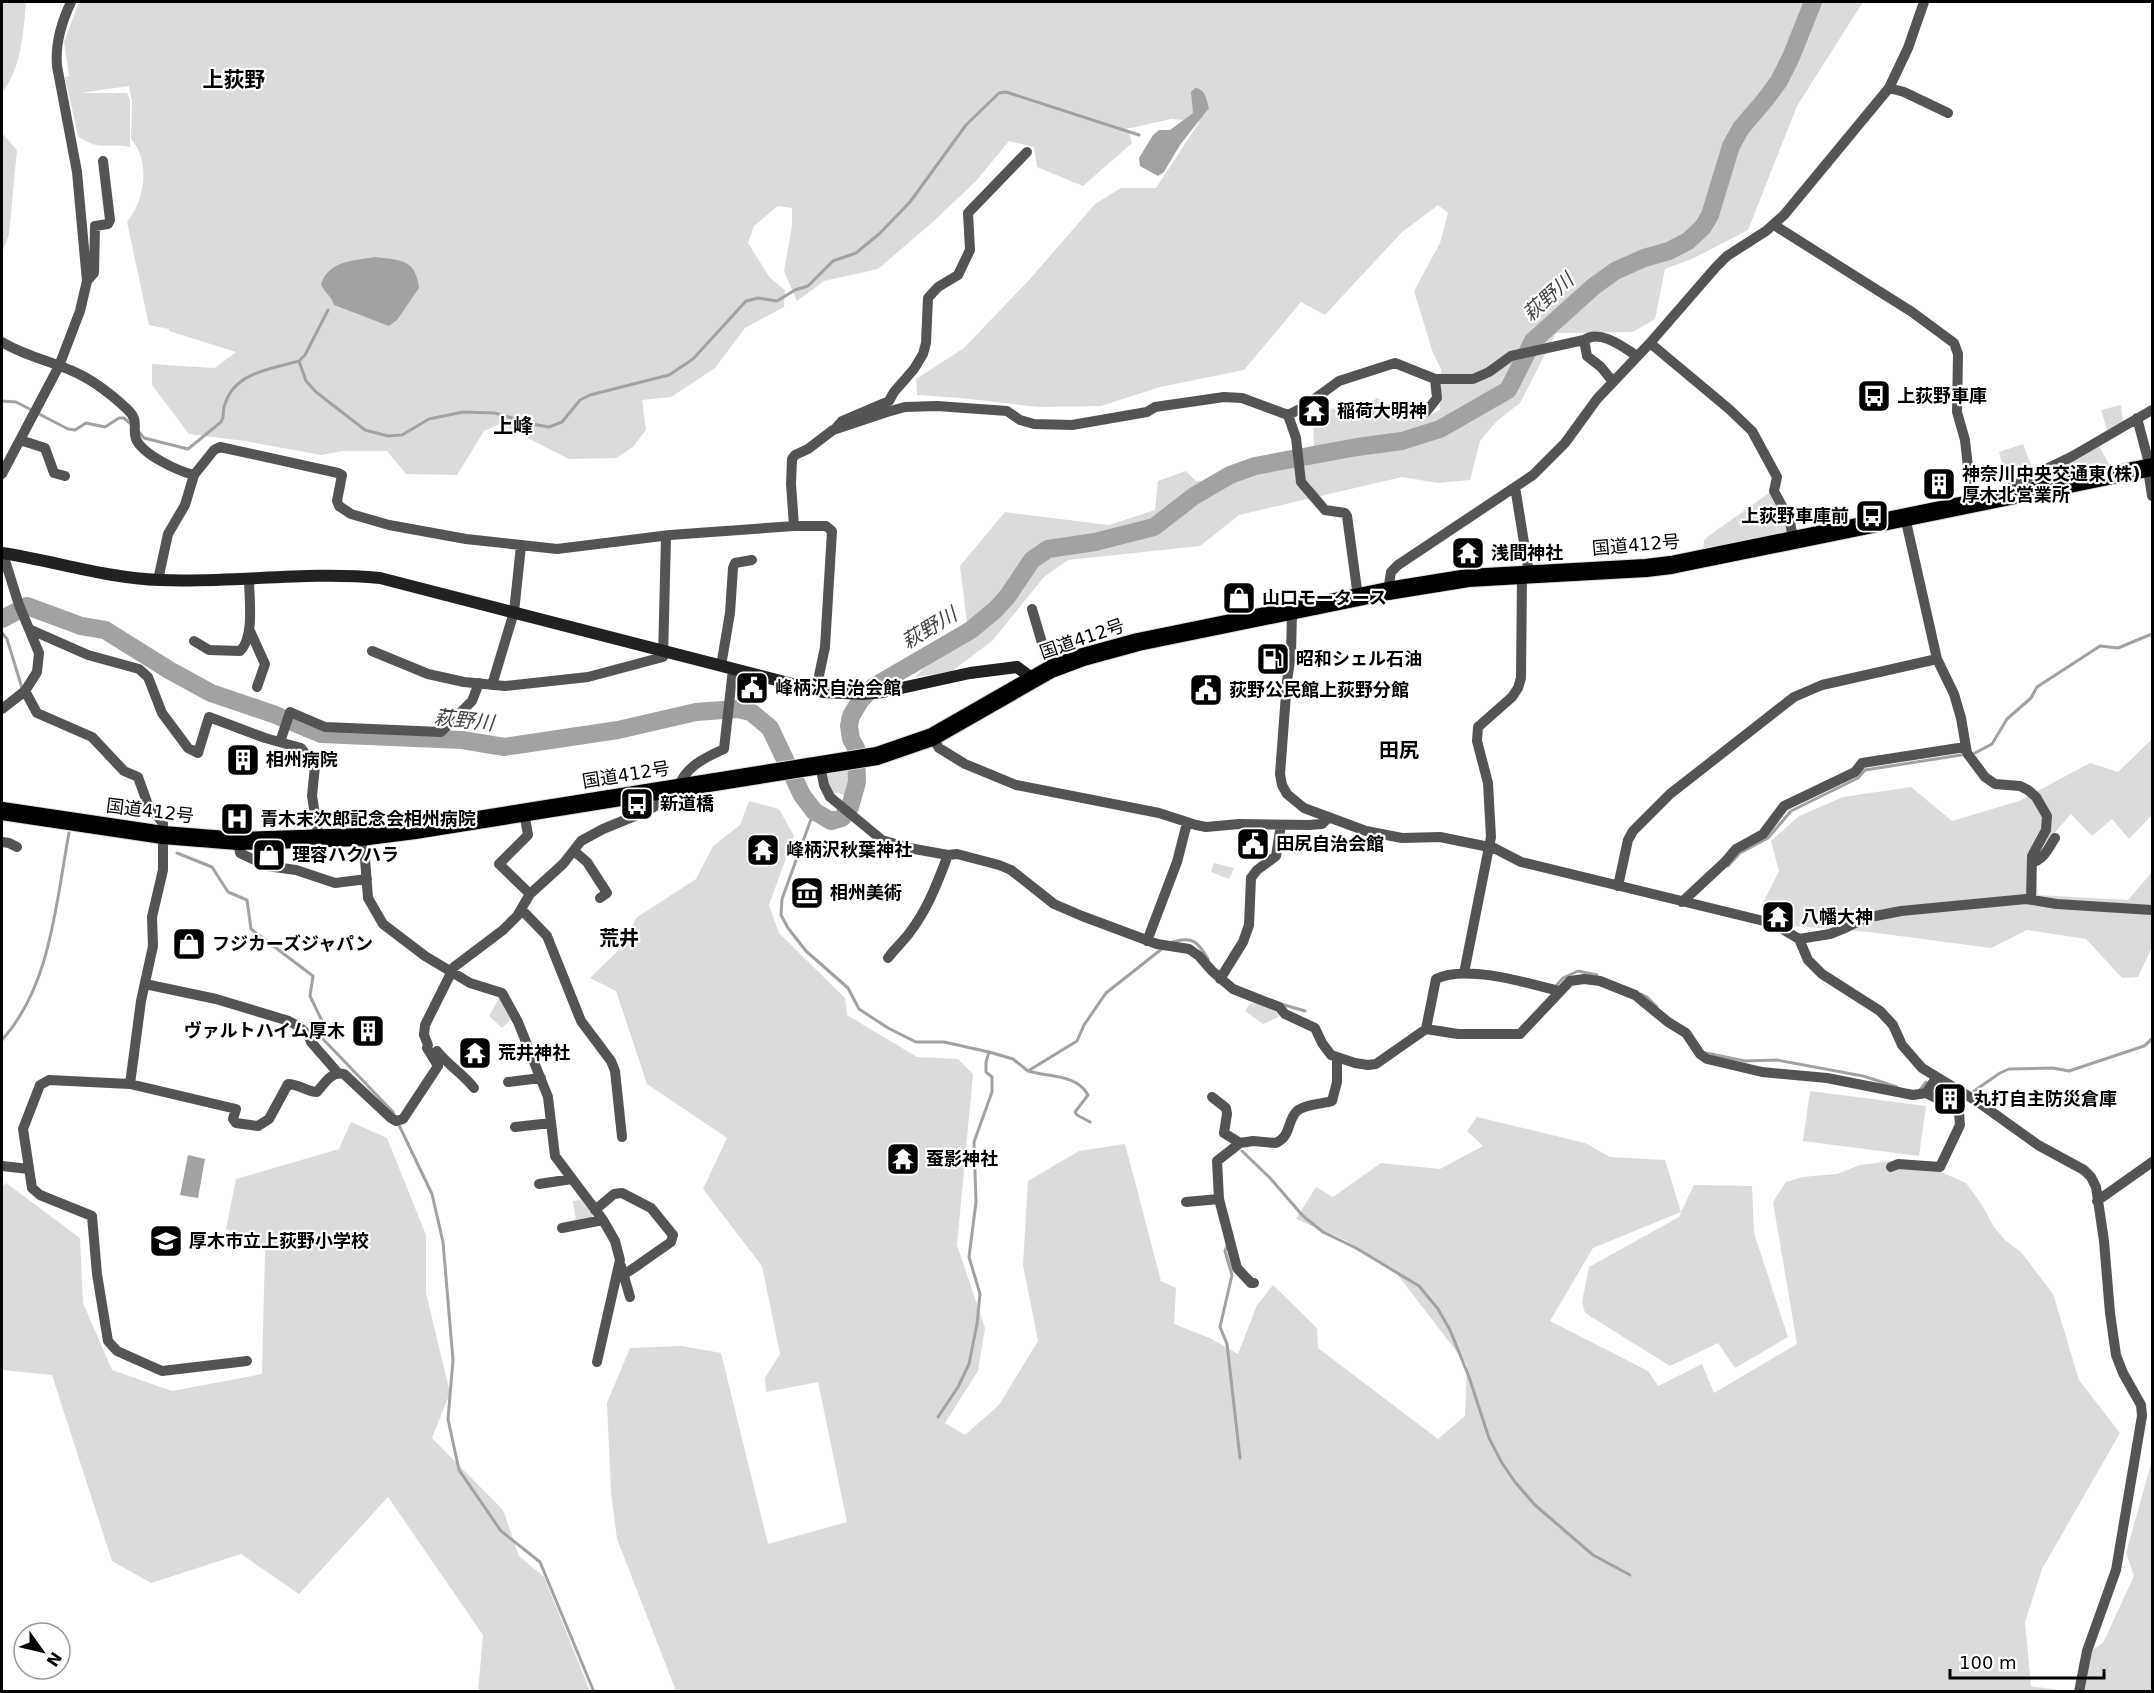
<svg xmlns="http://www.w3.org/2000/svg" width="2154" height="1693" font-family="'DejaVu Sans','Noto Sans JP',sans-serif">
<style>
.green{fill:#dbdbdb}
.water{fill:#a2a2a2}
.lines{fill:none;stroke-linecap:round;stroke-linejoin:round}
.stream{stroke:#a2a2a2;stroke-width:3}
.river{stroke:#a2a2a2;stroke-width:18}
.highway-casing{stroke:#dbdbdb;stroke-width:20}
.street{stroke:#545454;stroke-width:10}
.secondary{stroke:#212121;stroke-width:12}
.highway{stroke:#000;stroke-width:18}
.labels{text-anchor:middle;stroke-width:4.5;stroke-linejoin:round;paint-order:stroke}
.poi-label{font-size:18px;font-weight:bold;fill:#000;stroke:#fff;text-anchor:start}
.street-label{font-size:18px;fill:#000;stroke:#fff}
.water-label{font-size:20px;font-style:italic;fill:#434343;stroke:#fff}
.neighbourhood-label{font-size:20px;font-weight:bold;fill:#000;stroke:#fff}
.quarter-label{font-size:21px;font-weight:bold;fill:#000;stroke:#fff}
</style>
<rect width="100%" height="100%" fill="#fff"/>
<!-- green -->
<path class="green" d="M2 2H26C23 34 22 66 2 93Z
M79 2H1863L1797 106 1748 230 1694 258 1665 269 1655 319 1633 332 1556 333 1520 403 1497 421 1480 441 1470 480 1438 483 1402 477 1239 515 1200 546 1068 560 1044 577 993 640 951 672 915 677 929 663 947 652 967 623 960 566 1005 512 1109 525 1155 510 1158 481 1186 471 1196 481 1242 479 1314 447 1313 417 1333 408 1350 418 1377 398 1419 421 1440 410 1441 369 1433 353 1414 291 1440 243 1448 213 1438 205 1402 232 1325 315 1301 302 1244 370 1160 387 1101 406 1039 407 960 398 917 395 916 379 964 348 1030 279 1095 204 1121 188H1156L1200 121 1171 119 1131 128H1127L1132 143 1083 186 1037 167 1034 147 1009 141 976 181 934 221 878 269 824 281 797 301 784 271 792 226V208L778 206 754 226 748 243 770 278 785 290 784 307 745 328 715 368 671 397 642 400 646 430 633 447 616 458 569 459 500 424 484 431 457 475 406 474 387 451H343L321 455 245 441 189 434 152 385V364L215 368 236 352 169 331V329L149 325 127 222C145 200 151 162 131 139L132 102 129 86 81 93H127L130 99V147C106 142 100 152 78 136L65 77 69 76 64 42Z
M2 133 17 150 9 234 2 253Z
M2121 405 2123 424 2108 433 2101 410Z
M2023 444 2034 473 2008 483 1999 452Z
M2099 446 2111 468 2049 479 2048 472Z
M1772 491 1788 522 1787 533 1703 550 1704 540 1707 537Z
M2152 739V815L2129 839 2112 819 2092 836 2071 814 2035 856 2038 895 2128 900 2152 872V947L2138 977 2122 978 2086 939 2027 930 1991 948 1869 932 1795 926 1761 907 1779 871 1771 841 1799 816 1843 797 1911 787 1952 821 2019 801 2090 763 2118 772Z
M850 770 851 783 849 795 847 797 839 793 833 794 829 786 827 773Z
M749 801 779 809 794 836 769 905 779 933 845 998 847 1015 917 1057 958 1059 973 1074 957 1245 985 1328 978 1371 945 1423 965 1435 999 1405 1038 1341 1023 1265 1028 1181 1079 1151 1125 1144 1161 1281 1176 1288 1174 1324 1212 1339 1238 1354 1257 1305 1273 1285 1317 1328 1318 1348 1438 1439 1465 1416 1467 1365 1397 1274 1345 1240 1296 1219 1316 1187 1333 1197 1381 1163 1440 1169 1483 1146 1467 1131 1477 1117 1585 1143 1610 1157 1665 1160 1681 1212 1694 1185 1752 1186 1754 1233 1788 1337 1735 1368 1718 1343 1670 1366 1585 1313 1582 1302 1589 1267 1679 1217 1681 1212 1593 1248 1550 1321 1648 1371 1658 1386 1702 1364 1714 1393 1797 1344 1773 1202 1786 1182 1802 1177 1837 1174 1860 1165 1890 1161 1941 1172 1966 1183 1982 1205 1994 1227 2006 1241 2021 1252 2053 1294 2079 1380 2120 1433 2042 1569 2025 1622 2031 1686 2065 1691H676L617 1539 611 1493 607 1403 630 1348 682 1346 721 1353 768 1544 847 1522 818 1382 766 1392 765 1378 780 1354 762 1266 703 1189 727 1138 647 1084 616 991 590 978 623 946 636 918 696 879 713 846 740 825Z
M1214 863 1234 868 1229 879 1211 872Z
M499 998 511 1015 510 1020 502 1028 489 1016Z
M1251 1003C1261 1004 1274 1007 1279 1017L1263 1024 1245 1011Z
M1810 1091 1926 1106 1919 1156 1803 1141Z
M351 1122 387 1138 426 1235V1293L450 1393 432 1438 503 1510 519 1556 544 1577 590 1691H478L483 1635 388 1497 299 1594 241 1554 151 1583 112 1561 52 1375 2 1370V1187L6 1183 80 1238 83 1303 112 1370 172 1391 262 1374 265 1251 226 1229 236 1179 339 1149Z
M581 1200 593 1215 591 1219 576 1222 573 1201Z
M2152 1460V1691L2082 1692 2091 1651 2103 1643 2134 1576 2126 1553Z"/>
<!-- water -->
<path class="water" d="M1195 88C1206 89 1206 99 1209 108L1180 145 1164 172 1158 176 1140 166 1139 158 1153 135 1159 130H1170L1193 113 1191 92Z
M375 257C400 260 416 259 419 288L397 320 389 326 334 305C332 296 324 293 321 284 329 260 354 261 375 257Z
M188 1155 205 1159 198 1198 180 1195Z"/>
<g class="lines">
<!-- stream -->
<path class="stream" d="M299 361 306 381 316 392 365 430 388 436 402 435 429 419 463 412 495 413 532 424 549 427 562 422 580 400 590 395 669 375 693 359 746 301 758 298 777 301 795 290 808 286 833 261 856 253 879 234 910 202 966 125 999 93 1006 92 1139 135
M2 401 16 402 68 429 75 430 86 423 105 427 119 418H124L132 425
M139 432 144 438 188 449 221 422C225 416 222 411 225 404 235 372 271 369 299 361L305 355 328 310
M2 633 7 639 22 688
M1975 753 1992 744 2007 719 2031 698 2037 687 2100 646 2118 648 2152 634
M814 811 782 899 781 915 788 928 806 951 848 988 859 1009 888 1028 916 1042H944L989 1052 1013 1059 1028 1071 1077 1041 1084 1025 1106 993 1163 948
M177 853 212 867 228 892 247 900 251 929 313 976 310 996 322 1021V1038L393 1112 395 1117
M1728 866 1740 853 1768 838 1791 811 1858 778 1865 770 1961 755
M1173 942C1193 936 1198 942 1208 959
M1555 987 1563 978 1578 971 1597 975
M1641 994 1647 997 1657 1007
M1281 1004 1305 1011
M2 1040C51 986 56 902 69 833
M1706 1053 1745 1061 1777 1060 1863 1076 1897 1087
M1028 1071C1048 1077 1077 1074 1088 1095L1075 1112 1077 1115 1090 1122
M1920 1090 1926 1082
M1974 1091 2000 1073 2009 1069 2053 1068 2069 1071 2144 1046 2152 1039
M398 1123 432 1194 443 1242 453 1360 448 1419 459 1470 501 1531 540 1562 594 1692
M1242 1151 1270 1178 1303 1216 1323 1232 1356 1248 1419 1286 1438 1309 1450 1330 1469 1377 1489 1438 1502 1463 1515 1482 1535 1505 1593 1555 1630 1575
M1227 1246 1225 1251 1232 1275 1220 1327 1227 1344 1240 1458
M938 1417 958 1387 969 1364 977 1324 980 1294 969 1257 976 1202 974 1142 992 1092V1077L986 1072V1062L989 1052"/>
<!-- river -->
<path class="river" d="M2 619 27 606 81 626 105 630 169 670 211 693 273 714 321 734 462 740 504 747 618 730 696 712 737 709 751 712 770 728 802 795 814 811 831 821 842 818 850 807 857 782 856 748 851 739 849 726 851 716 860 701 873 687 971 630 995 610 1007 597 1032 560 1048 549 1095 542 1154 527 1194 496 1230 475 1255 466 1357 447 1402 441 1440 429 1508 390 1533 341 1593 287 1615 271 1644 258 1669 251 1688 241 1703 227 1710 215 1731 146 1741 128 1765 100 1779 81 1791 57 1813 2"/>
<defs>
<path id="highway" d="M2 811 163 835 238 841 360 837 415 830 877 756 932 737 1051 669 1083 657 1138 642 1388 591 1468 578 1646 568 1671 565 2152 467"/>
</defs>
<!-- highway casing -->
<use href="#highway" class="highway-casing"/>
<!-- street -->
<path class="street" d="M1889 88 1904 92 1948 113
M1774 225 1912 312 1954 343 1958 354 1957 412 1965 440 1972 503
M87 281 94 273 95 226 108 224 110 220 103 161
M1584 340 1587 356 1601 367 1613 382
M2 342C23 355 47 360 70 370 90 378 111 394 127 409 140 421 132 427 136 439 143 455 178 471 194 475
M1650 343 1729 409 1752 431 1777 477 1774 491 1790 521 1793 540
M1426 412 1437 398 1435 379H1473L1489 372 1511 356 1584 340C1600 329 1623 347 1637 356
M1288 415 1296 438 1301 482 1325 510 1345 513 1347 516 1358 597
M2137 418 2150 467 2149 476 2152 496
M836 428 842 421 889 401 894 392 914 369 923 354 926 343 928 298 938 287 958 275 970 250 968 213 1027 152
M20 440 45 448 54 473 65 476
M2 474 59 366 80 311 87 281 77 172 57 66C55 43 61 23 71 2
M1515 487 1529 573
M2002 495 2017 483 2071 457 2152 410
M794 526 791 484 792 459 795 455 808 449 833 430 887 412 905 407 937 406 1007 411 1020 420 1034 424 1072 425 1147 412 1155 407 1224 397 1242 398 1288 415 1302 408 1339 381 1395 363 1435 379
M158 580 168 534 185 505 194 475 214 450 220 447 338 473 342 475 337 501 339 506 351 514 389 525 466 539 557 549 670 535 794 526H826L832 531 825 647 816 690
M1388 591 1391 572 1398 565 1533 475 1565 443 1597 399 1650 343 1716 267 1727 256 1766 231 1784 215 1889 88 1908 48 1924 2
M1032 609 1045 653 1053 660 1057 667
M1292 612 1291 654 1287 681 1280 774 1282 785 1287 794 1304 808 1366 831 1402 838 1440 837 1494 848 1521 862 1772 923 1799 939 1808 960 1822 974 1880 1011 1893 1025 1902 1045 1922 1068 1978 1102 2038 1145 2084 1170 2091 1177 2096 1187 2104 1241 2110 1313 2116 1355 2123 1373 2141 1405 2142 1416 2116 1570 2087 1651 2079 1692
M29 629 88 655 139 669 148 677 162 713 188 748 198 753 209 717 265 738 301 748 315 766 312 796 319 839
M250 631 265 664 257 687
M194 641 209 650 240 651C255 637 249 598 249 579
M372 651 428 674 464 682 505 686 588 677 663 657 666 537
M1937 659 1954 694 1961 718 1967 753 1985 777 1995 784 2020 786 2028 790 2036 797 2047 816 2046 830 2032 856 2031 899
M721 666 730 613 733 568 735 563 752 560
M492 685 514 612 521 546
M25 691 37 713 92 737 124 771 138 777 148 805 163 823V870L152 917 153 946 141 1001 130 1084 236 1109 233 1119 236 1123 258 1126 269 1119 288 1084C299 1084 307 1092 317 1092 325 1083 331 1071 344 1074L391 1118 396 1121 403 1119 438 1066 427 1048 428 1045 424 1035 425 1025 454 967 503 930 517 916 530 894 563 864 581 841 603 829 647 811 659 804 669 790
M2 709 25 691 37 672 39 653 19 605 3 554
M932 737 939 748 965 764 1016 785 1159 813 1196 825 1206 827 1239 824 1309 825 1322 824 1329 817
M280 742 290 712 325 727 441 732 472 701 479 683
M820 765 824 785 830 797 882 840 909 848 948 855 957 854 999 865 1011 870 1054 904 1082 916 1157 944 1189 949 1199 956 1212 971 1233 989 1279 1007 1285 1014 1315 1028 1322 1043 1331 1055 1355 1063 1368 1065 1376 1064 1426 1029 1458 1034H1520L1570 981 1584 979 1600 981 1635 995 1668 1022 1686 1033 1700 1054 1707 1059 1762 1072 1827 1078 1913 1095 1926 1093 1936 1078
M678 788C685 767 704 758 724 749L733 669
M524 812 528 835 499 864 530 894
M360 837 365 859 368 898 383 924 425 956 470 983 502 993 518 1022 548 1097 555 1156 603 1220 615 1241 620 1260 597 1362
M238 841 240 853 267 866 296 870 335 883 367 879
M2 842 9 843 17 847
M574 851 587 862 607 893 600 898
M2032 862C2043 861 2049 847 2055 838
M1618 886 1628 840 1633 831 1670 794 1794 697 1822 685 1937 659 1905 517
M1682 902 1725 862 1736 849 1763 834 1784 806 1855 772 1862 763 1965 747
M521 909 547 936 581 1021 611 1061 615 1071 622 1137
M1799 939 1830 934 1845 928 1865 918 1901 911 2026 899 2057 904 2152 910
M1147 941 1177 862 1187 823
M888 958C895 948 904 941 910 932 928 909 938 881 948 855
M1464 973 1491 837 1488 783 1477 741 1478 727 1512 697 1518 688 1521 678 1522 574
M1220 979 1243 942 1249 925 1251 878 1257 870 1276 856 1281 825
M145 984 216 999 289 1021C298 1026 308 1032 311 1042L338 1073
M1426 1029 1436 979C1465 964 1528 983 1559 991
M437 1051C448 1065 463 1074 474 1088
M508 1082 541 1078
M130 1084 49 1080 40 1085 23 1129 32 1188 40 1195 92 1216 97 1274 108 1341 117 1351 162 1371 247 1361
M1212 1097 1226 1108 1227 1114 1224 1133 1240 1143 1217 1161 1219 1199 1237 1268 1251 1283H1254
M515 1127 551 1123
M1240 1143 1253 1141 1276 1143C1291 1136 1287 1122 1296 1112 1303 1104 1323 1104 1332 1101L1337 1082V1057
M2 1166 29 1169
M1891 1167 1898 1164 1940 1167 1960 1125 1959 1113 1950 1105 1926 1093
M539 1184 572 1179
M2097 1201 2152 1162
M1186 1202 1219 1199
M595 1210 614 1194 622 1193 651 1208 673 1235 671 1242 628 1272 622 1273
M562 1228 603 1220
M621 1266 630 1297"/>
<!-- secondary -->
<path class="secondary" d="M2 553C55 561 106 578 160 580 234 583 307 571 380 578L823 692 863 694 883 692 970 673 1017 667 1033 679"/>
<!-- highway -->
<use href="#highway" class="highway"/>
</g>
<!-- icons -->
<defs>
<symbol id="bus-square" viewBox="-11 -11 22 22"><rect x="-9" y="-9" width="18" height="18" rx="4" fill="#000" stroke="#fff"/><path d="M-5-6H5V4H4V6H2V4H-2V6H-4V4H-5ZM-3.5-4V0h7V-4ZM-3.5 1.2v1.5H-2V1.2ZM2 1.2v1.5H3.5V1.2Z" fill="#fff"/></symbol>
<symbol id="temple-square" viewBox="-11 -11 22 22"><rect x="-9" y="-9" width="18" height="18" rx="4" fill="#000" stroke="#fff"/><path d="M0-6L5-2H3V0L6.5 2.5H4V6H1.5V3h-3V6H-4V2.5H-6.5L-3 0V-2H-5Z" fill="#fff"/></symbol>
<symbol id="building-square" viewBox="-11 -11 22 22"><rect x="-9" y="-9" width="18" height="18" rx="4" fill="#000" stroke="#fff"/><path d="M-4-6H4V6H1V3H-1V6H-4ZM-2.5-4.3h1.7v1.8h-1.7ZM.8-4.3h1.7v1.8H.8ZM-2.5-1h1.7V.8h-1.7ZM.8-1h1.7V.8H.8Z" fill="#fff"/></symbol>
<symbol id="shop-square" viewBox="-11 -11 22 22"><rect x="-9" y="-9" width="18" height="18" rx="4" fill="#000" stroke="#fff"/><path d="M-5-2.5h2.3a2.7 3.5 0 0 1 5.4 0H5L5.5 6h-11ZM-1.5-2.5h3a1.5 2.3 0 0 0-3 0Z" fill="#fff"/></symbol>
<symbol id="fuel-square" viewBox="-11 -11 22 22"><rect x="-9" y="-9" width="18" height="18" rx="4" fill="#000" stroke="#fff"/><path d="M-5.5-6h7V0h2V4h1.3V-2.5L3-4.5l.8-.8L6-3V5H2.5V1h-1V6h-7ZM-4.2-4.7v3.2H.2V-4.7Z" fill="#fff"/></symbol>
<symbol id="civic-square" viewBox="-11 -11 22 22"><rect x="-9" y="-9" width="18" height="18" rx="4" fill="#000" stroke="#fff"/><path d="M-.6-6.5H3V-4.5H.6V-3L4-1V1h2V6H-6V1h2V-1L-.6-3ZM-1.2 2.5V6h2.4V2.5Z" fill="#fff"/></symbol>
<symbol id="hospital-square" viewBox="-11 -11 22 22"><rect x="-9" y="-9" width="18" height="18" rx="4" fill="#000" stroke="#fff"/><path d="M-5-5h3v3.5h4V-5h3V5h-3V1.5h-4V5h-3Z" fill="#fff"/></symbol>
<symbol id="museum-square" viewBox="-11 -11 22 22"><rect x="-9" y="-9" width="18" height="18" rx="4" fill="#000" stroke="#fff"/><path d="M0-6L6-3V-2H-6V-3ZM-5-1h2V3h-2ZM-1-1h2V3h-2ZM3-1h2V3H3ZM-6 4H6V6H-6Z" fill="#fff"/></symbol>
<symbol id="school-square" viewBox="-11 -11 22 22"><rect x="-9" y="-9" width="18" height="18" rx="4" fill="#000" stroke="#fff"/><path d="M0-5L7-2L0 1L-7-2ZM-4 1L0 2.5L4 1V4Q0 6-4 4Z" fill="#fff"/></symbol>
</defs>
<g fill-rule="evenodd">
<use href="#bus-square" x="1855" y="377" width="38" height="38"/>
<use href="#temple-square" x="1295" y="392" width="38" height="38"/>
<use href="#building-square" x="1920" y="465" width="38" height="38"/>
<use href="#bus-square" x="1853" y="497" width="38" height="38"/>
<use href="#temple-square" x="1449" y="534" width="38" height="38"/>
<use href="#shop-square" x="1220" y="579" width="38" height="38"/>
<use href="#fuel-square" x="1254" y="640" width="38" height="38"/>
<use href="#civic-square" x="733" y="669" width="38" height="38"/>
<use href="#civic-square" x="1187" y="671" width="38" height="38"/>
<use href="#building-square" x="224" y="741" width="38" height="38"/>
<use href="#bus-square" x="618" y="785" width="38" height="38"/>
<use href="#hospital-square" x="218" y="800" width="38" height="38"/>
<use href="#civic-square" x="1234" y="825" width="38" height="38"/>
<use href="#temple-square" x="744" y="831" width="38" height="38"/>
<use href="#shop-square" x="250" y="836" width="38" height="38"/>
<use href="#museum-square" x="788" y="874" width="38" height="38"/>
<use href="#temple-square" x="1759" y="898" width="38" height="38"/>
<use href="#shop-square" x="170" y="925" width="38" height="38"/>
<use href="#building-square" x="349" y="1012" width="38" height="38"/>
<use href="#temple-square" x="456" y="1034" width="38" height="38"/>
<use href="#building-square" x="1931" y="1080" width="38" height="38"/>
<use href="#temple-square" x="884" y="1140" width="38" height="38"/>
<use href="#school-square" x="147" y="1222" width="38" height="38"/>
</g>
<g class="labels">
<!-- poi labels -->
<g class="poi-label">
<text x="1897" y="402">上荻野車庫</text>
<text x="1337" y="417">稲荷大明神</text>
<text x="1962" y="480">神奈川中央交通東(株)<tspan x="1962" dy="21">厚木北営業所</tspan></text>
<text x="1849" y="522" text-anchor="end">上荻野車庫前</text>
<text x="1491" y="559">浅間神社</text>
<text x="1262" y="604">山口モータース</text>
<text x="1296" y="665">昭和シェル石油</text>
<text x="775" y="694">峰柄沢自治会館</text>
<text x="1229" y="696">荻野公民館上荻野分館</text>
<text x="266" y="766">相州病院</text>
<text x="660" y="810">新道橋</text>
<text x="260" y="825">青木末次郎記念会相州病院</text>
<text x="1276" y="850">田尻自治会館</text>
<text x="786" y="856">峰柄沢秋葉神社</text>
<text x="292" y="861">理容ハクハラ</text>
<text x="830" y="899">相州美術</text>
<text x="1801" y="923">八幡大神</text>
<text x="212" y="950">フジカーズジャパン</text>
<text x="345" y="1037" text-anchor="end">ヴァルトハイム厚木</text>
<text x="498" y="1059">荒井神社</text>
<text x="1973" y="1105">丸打自主防災倉庫</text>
<text x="926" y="1165">蚕影神社</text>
<text x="189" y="1247">厚木市立上荻野小学校</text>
</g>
<!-- street labels -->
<g class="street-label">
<text transform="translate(1636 545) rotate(-5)" y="6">国道412号</text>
<text transform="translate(1082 639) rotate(-19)" y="6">国道412号</text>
<text transform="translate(626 775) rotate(-9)" y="6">国道412号</text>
<text transform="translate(150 811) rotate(7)" y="6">国道412号</text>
</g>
<!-- water labels -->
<g class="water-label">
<text transform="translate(1548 297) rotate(-42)" y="7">萩野川</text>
<text transform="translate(929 628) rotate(-31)" y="7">萩野川</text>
<text transform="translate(464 720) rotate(6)" y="7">萩野川</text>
</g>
<!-- neighbourhood labels -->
<g class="neighbourhood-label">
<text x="513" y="433">上峰</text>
<text x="1399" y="757">田尻</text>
<text x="619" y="945">荒井</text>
</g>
<!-- quarter labels -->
<g class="quarter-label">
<text x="234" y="87">上荻野</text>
</g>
</g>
<!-- border -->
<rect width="2154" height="1693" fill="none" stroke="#000000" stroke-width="6"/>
<!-- north arrow -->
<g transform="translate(42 1651) rotate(124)"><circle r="28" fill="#ffffff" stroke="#999999" stroke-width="1.5"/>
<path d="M0-4.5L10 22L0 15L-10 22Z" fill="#000000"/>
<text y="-9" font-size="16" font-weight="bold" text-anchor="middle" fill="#000000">N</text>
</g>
<!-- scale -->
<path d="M1950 1669v9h154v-9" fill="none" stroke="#000000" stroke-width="3"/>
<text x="1959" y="1669" font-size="18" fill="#000000" stroke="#ffffff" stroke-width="4.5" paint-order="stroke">100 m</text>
</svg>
